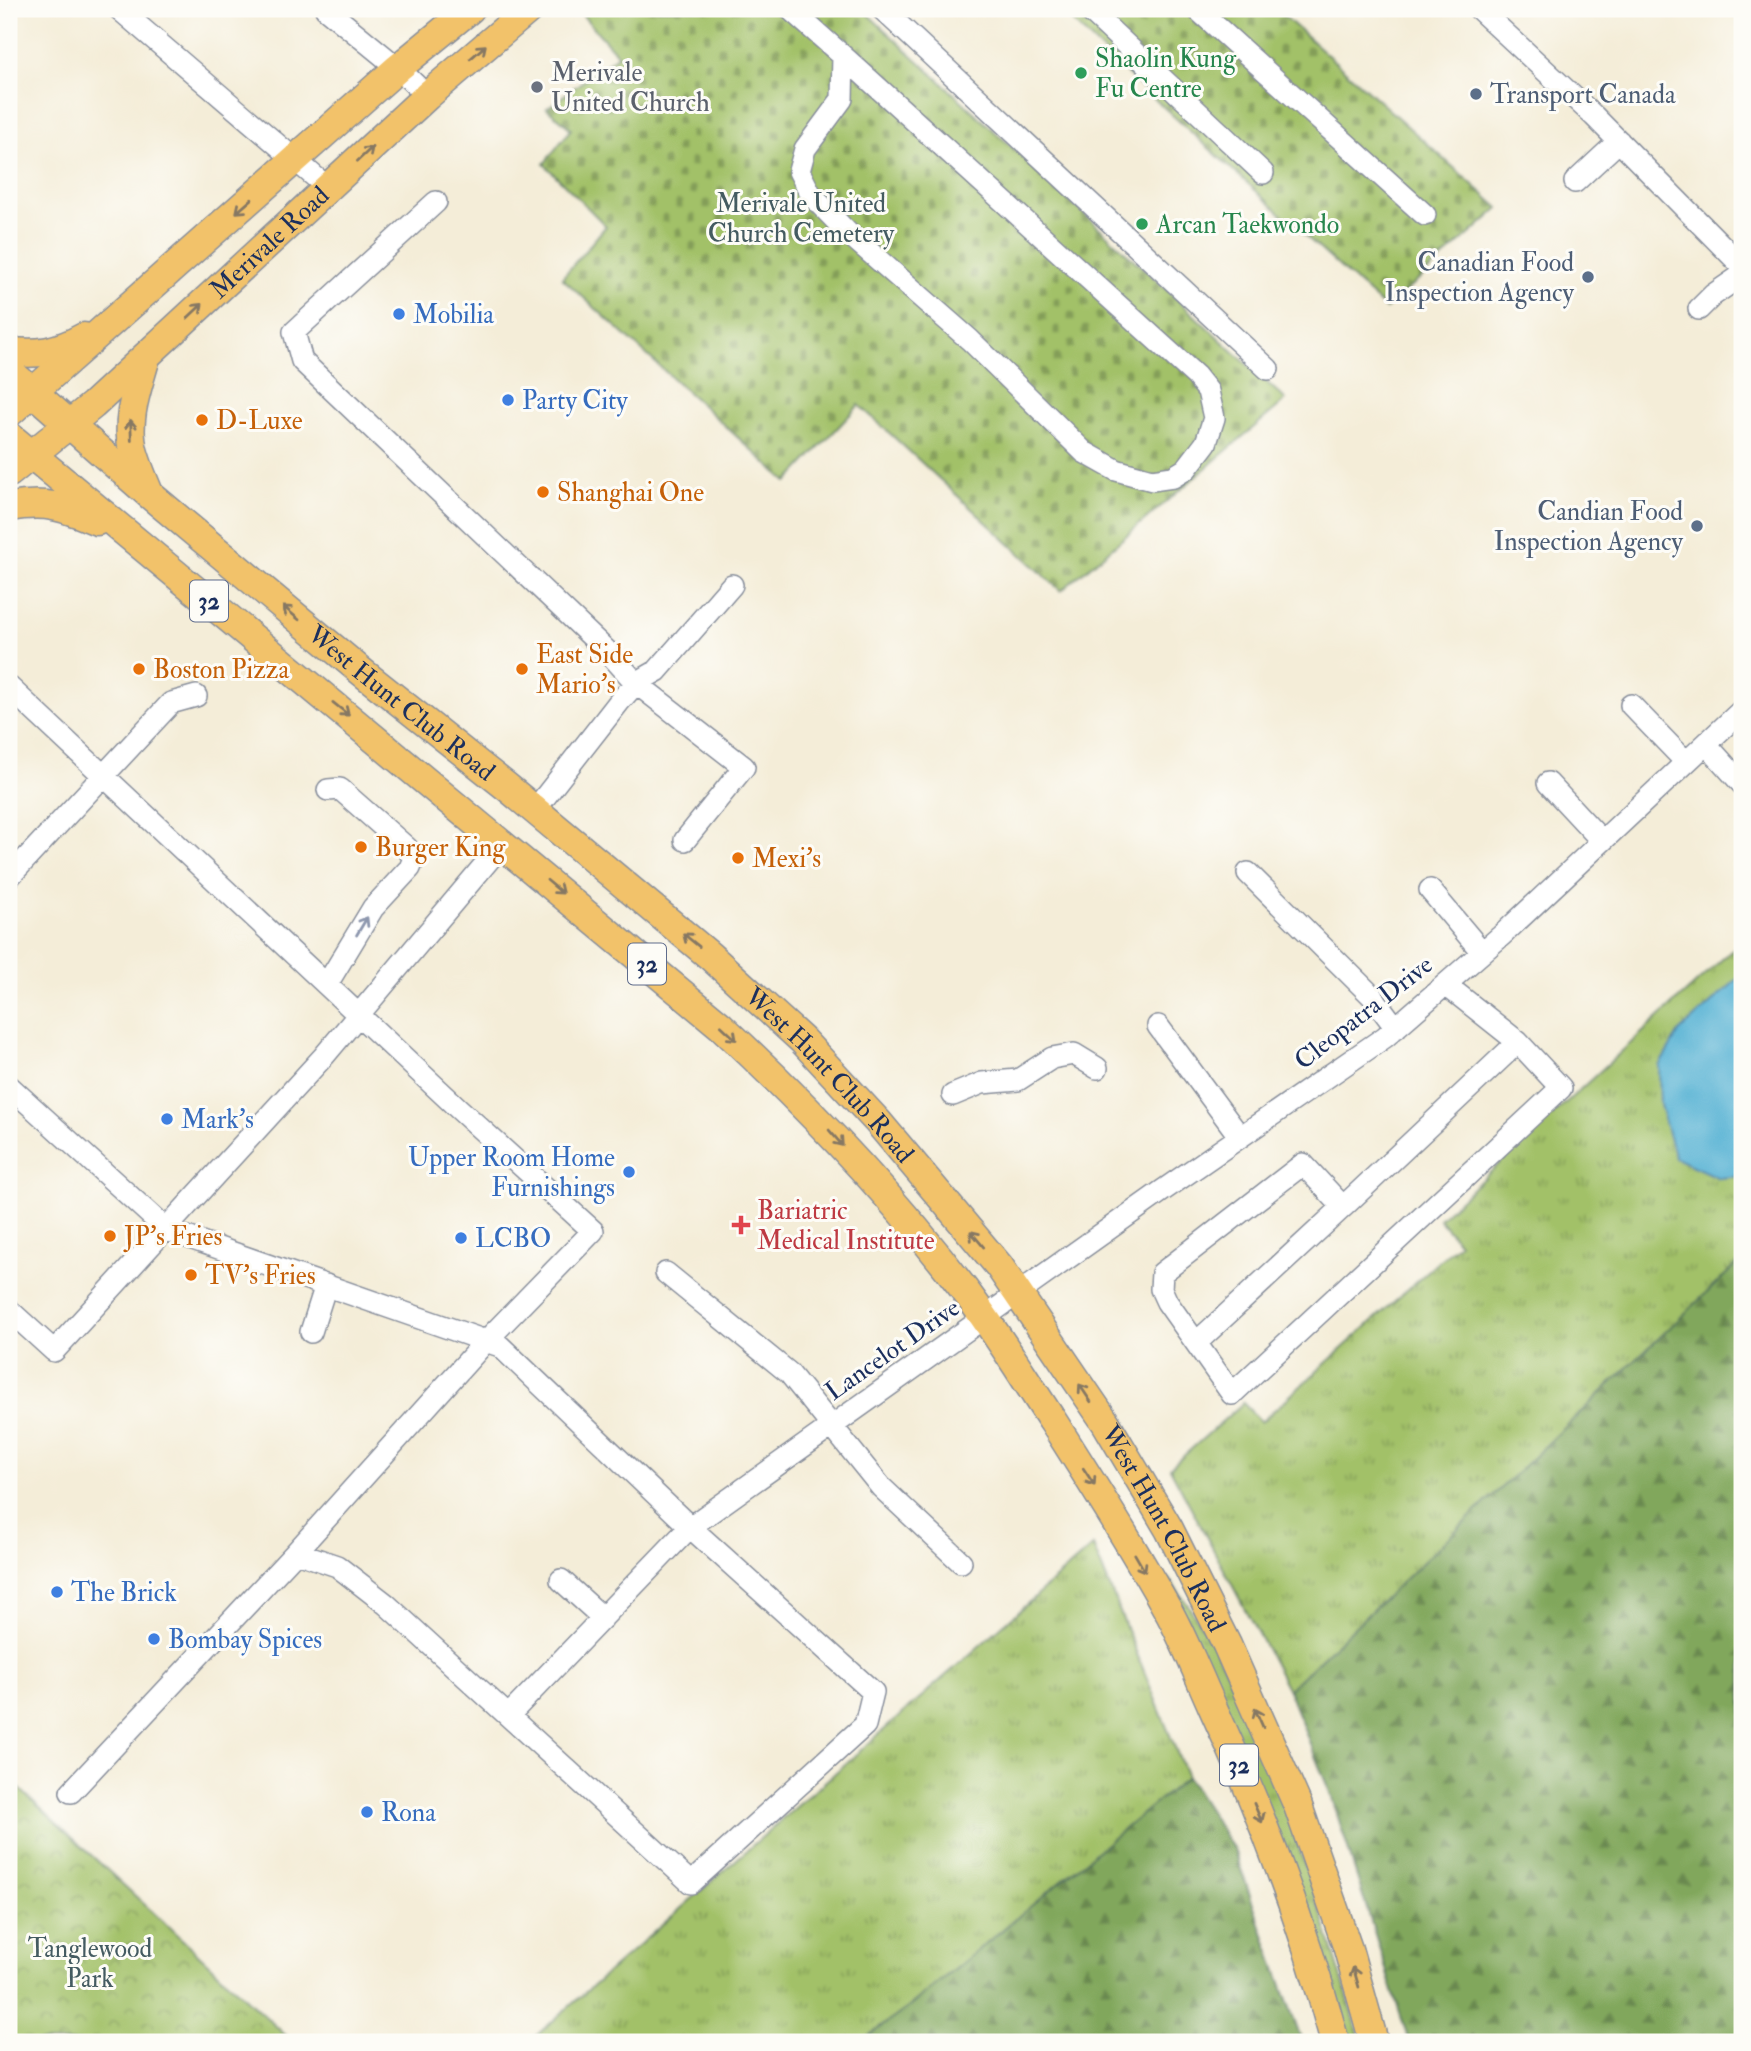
<svg xmlns="http://www.w3.org/2000/svg" width="1751" height="2051" font-family="'IM FELL Double Pica',serif">
<style>
.grass{fill:url(#grass-tufts);stroke:#5e7863;stroke-width:2}
.forest{fill:url(#forest-firs);stroke:#4e6b5d;stroke-width:2}
.cemetery{fill:url(#cemetery-stones);stroke:#5e7863;stroke-width:2}
.park{fill:url(#park-crowns);stroke:#5e7863;stroke-width:2}
.water{fill:#56b2d4;stroke:#387099;stroke-width:2}
.lines{fill:none;stroke-linecap:round;stroke-linejoin:round}
.minor-casing{stroke:#888e9b;stroke-width:24}
.major-casing{stroke:#888e9b;stroke-width:31}
.minor{stroke:#fff;stroke-width:21}
.major{stroke:#f2c26a;stroke-width:28}
.oneway{stroke:#867864}
.oneway2{stroke:#8d97ae}
.leisure-dot{fill:#2e9e5b;stroke:#fdfcf7;stroke-width:2.5}
.worship-dot{fill:#6b7280;stroke:#fdfcf7;stroke-width:2.5}
.service-dot{fill:#5c6f8a;stroke:#fdfcf7;stroke-width:2.5}
.shop-dot{fill:#3f7fe0;stroke:#fdfcf7;stroke-width:2.5}
.food-dot{fill:#e8710a;stroke:#fdfcf7;stroke-width:2.5}
.health-dot{fill:#e0444e;stroke:#fdfcf7;stroke-width:2.5}
.labels{text-anchor:middle;stroke-width:6;stroke-linejoin:round;paint-order:stroke}
.shield{fill:#fdfcf7;stroke:#5f6c8c;stroke-width:2}
.shield-label{font-size:24px;font-weight:bold;fill:#1b2f5e}
.leisure-label{font-size:26px;fill:#27864d;stroke:#fdfcf7;text-anchor:start}
.worship-label{font-size:26px;fill:#5b616d;stroke:#fdfcf7;text-anchor:start}
.service-label{font-size:26px;fill:#4e5e75;stroke:#fdfcf7;text-anchor:end}
.park-label{font-size:26px;fill:#445b61;stroke:#fdfcf7}
.street-label{font-size:26px;fill:#1b2f5e;stroke:#fdfcf7}
.shop-label{font-size:26px;fill:#366cbe;stroke:#fdfcf7;text-anchor:start}
.food-label{font-size:26px;fill:#c56008;stroke:#fdfcf7;text-anchor:start}
.health-label{font-size:26px;fill:#be3a42;stroke:#fdfcf7;text-anchor:start}
</style>
<defs>
<pattern id="grass-tufts" width="24" height="20" patternUnits="userSpaceOnUse" patternTransform="scale(1.75)"><rect width="24" height="20" fill="#a2c168"/><path d="M3 7l-1-3M5 7V3M7 7l1-3M15 17l-1-3M17 17v-4M19 17l1-3" fill="none" stroke="#839d59"/></pattern>
<pattern id="forest-firs" width="22" height="20" patternUnits="userSpaceOnUse" patternTransform="scale(1.75)"><rect width="22" height="20" fill="#81a75c"/><path d="M5 1l3.5 6h-7zM16 11l3.5 6h-7z" fill="#69884f"/></pattern>
<pattern id="cemetery-stones" width="16" height="16" patternUnits="userSpaceOnUse" patternTransform="scale(1.75)"><rect width="16" height="16" fill="#a2c168"/><path d="M2 7V4a2 2 0 0 1 4 0v3zM10 15v-3a2 2 0 0 1 4 0v3z" fill="#839d59"/></pattern>
<pattern id="park-crowns" width="20" height="18" patternUnits="userSpaceOnUse" patternTransform="scale(1.75)"><rect width="20" height="18" fill="#a2c168"/><path d="M2 6a3 3 0 1 1 6 0M12 15a3 3 0 1 1 6 0" fill="none" stroke="#839d59"/></pattern>
</defs>
<rect width="100%" height="100%" fill="#fdfcf7"/>
<filter id="ink" filterUnits="userSpaceOnUse"><feTurbulence type="fractalNoise" baseFrequency=".0143" numOctaves="2"/><feDisplacementMap in="SourceGraphic" scale="14" xChannelSelector="R" yChannelSelector="G"/><feConvolveMatrix kernelMatrix="1 2 1 2 8 2 1 2 1" color-interpolation-filters="sRGB"/></filter>
<filter id="wash" filterUnits="userSpaceOnUse"><feTurbulence type="fractalNoise" baseFrequency=".00686" numOctaves="4" result="noise"/><feDisplacementMap in="SourceGraphic" scale="28" xChannelSelector="R" yChannelSelector="G"/><feGaussianBlur stdDeviation="1.57" result="paint"/><feColorMatrix in="noise" values="0 0 0 0 0 0 0 0 0 0 0 0 0 0 0 0 0 1.4 0 .05"/><feComposite in="paint" operator="in"/></filter>
<g filter="url(#wash)">
<rect width="100%" height="100%" fill="#f4edd8"/>
<!-- grass -->
<path class="grass" d="M1742 941V1263L1736 1266 1288 1690 1170 1468 1243 1403 1261 1422 1459 1243 1439 1219Z
M1093 1546 1187 1777 909 2007 860 2042H529Z
M1170 1579C1186 1602 1203 1626 1216 1651 1278 1776 1322 1909 1361 2042H1348L1166 1581Z"/>
<!-- forest -->
<path class="forest" d="M1742 1263V2042H1409L1331 1795 1288 1690 1736 1265Z
M1187 1777 1234 1850 1302 2042H860L909 2007Z"/>
<!-- cemetery -->
<path class="cemetery" d="M577 9H862L1286 400 1061 591 859 405 787 482 562 278 606 226 544 164 571 129 547 108 618 55Z
M1060 9H1276L1499 208 1386 309 1115 63Z"/>
<!-- park -->
<path class="park" d="M9 1779 293 2042H9Z"/>
<!-- water -->
<path class="water" d="M1742 975V1176L1719 1178 1675 1158 1660 1105 1659 1066 1679 1032Z"/>
</g>
<g filter="url(#ink)">
<g class="lines">
<defs>
<path id="minor" d="M119 9 328 188
M326 9 398 68 427 96
M790 9 843 56 1196 376 1208 391 1214 418 1206 443 1186 469 1173 477 1152 480 1116 470 1084 452 970 340 849 234 811 195 799 171 805 149 842 99 843 56
M882 9 1268 369
M1088 9 1263 173
M1197 9 1425 215
M1479 9 1594 116 1742 266
M1575 182 1619 141
M436 202 294 332 302 361 610 654 636 683 744 767 685 840
M1699 309 1713 295 1742 275
M9 687 460 1110 593 1231 485 1342 296 1552 71 1792
M1631 705 1686 762
M1706 744 1742 784
M1548 783 1602 841
M534 811 619 702 636 683 657 671 732 585
M1248 873 1372 996 1396 1028
M9 877 171 703 196 696
M1430 890 1482 952
M327 984 373 908 410 868 414 858 407 848 340 789 328 790
M1446 985 1518 1042 1561 1088 1232 1394 1167 1302 1161 1289 1162 1273 1303 1164 1343 1207 1518 1042
M1158 1026 1240 1137
M9 1086 167 1230 500 1346 690 1527 873 1692 865 1725 691 1883 386 1604 337 1566 296 1552
M953 1095 982 1083 1018 1080 1052 1058 1074 1054 1097 1068
M666 1273 789 1373 881 1487 961 1562
M9 1310 54 1351 324 1056 503 843
M311 1332 326 1285
M1196 1343 1343 1207
M561 1580 603 1618
M510 1714 690 1527 1162 1191 1385 1037 1501 936 1742 710"/>
<g id="major">
<path d="M9 351C37 356 59 351 84 337"/>
<path d="M146 357C138 387 125 418 133 450 137 465 143 479 149 493"/>
<path id="s1" d="M9 371 150 495 362 672 507 787 710 956 802 1040 878 1122 999 1266 1106 1423 1169 1529 1227 1645 1298 1806 1348 1949 1374 2042"/>
<path d="M9 413 398 68 470 9"/>
<path d="M9 436 721 1026C808 1107 890 1193 963 1288 996 1331 1024 1378 1054 1423 1094 1486 1134 1549 1170 1614 1186 1644 1199 1677 1213 1708 1263 1816 1304 1927 1335 2042"/>
<path id="s2" d="M9 473 93 405 427 96 529 9"/>
<path d="M9 507C46 501 63 506 97 521"/>
</g>
</defs>
<!-- minor casing -->
<use href="#minor" class="minor-casing"/>
<!-- major casing -->
<use href="#major" class="major-casing"/>
<!-- minor -->
<use href="#minor" class="minor"/>
<!-- major -->
<use href="#major" class="major"/>
</g>
<!-- one-way arrows -->
<defs><path id="oneway-shaft" d="M-6 0H5M1.5-3L5.5 0L1.5 3" fill="none" stroke-width="1.6" stroke-linecap="round" stroke-linejoin="round" transform="scale(1.75)"/></defs>
<g class="oneway">
<use href="#oneway-shaft" transform="translate(478 52) rotate(-41)"/>
<use href="#oneway-shaft" transform="translate(365 154) rotate(-43)"/>
<use href="#oneway-shaft" transform="translate(244 206) rotate(139)"/>
<use href="#oneway-shaft" transform="translate(195 311) rotate(-43)"/>
<use href="#oneway-shaft" transform="translate(131 430) rotate(-92)"/>
<use href="#oneway-shaft" transform="translate(291 613) rotate(-140)"/>
<use href="#oneway-shaft" transform="translate(341 709) rotate(39)"/>
<use href="#oneway-shaft" transform="translate(555 887) rotate(40)"/>
<use href="#oneway-shaft" transform="translate(691 940) rotate(-141)"/>
<use href="#oneway-shaft" transform="translate(729 1033) rotate(43)"/>
<use href="#oneway-shaft" transform="translate(836 1138) rotate(49)"/>
<use href="#oneway-shaft" transform="translate(977 1239) rotate(-130)"/>
<use href="#oneway-shaft" transform="translate(1085 1393) rotate(-124)"/>
<use href="#oneway-shaft" transform="translate(1089 1477) rotate(57)"/>
<use href="#oneway-shaft" transform="translate(1140 1563) rotate(60)"/>
<use href="#oneway-shaft" transform="translate(1259 1718) rotate(-114)"/>
<use href="#oneway-shaft" transform="translate(1258 1813) rotate(67)"/>
<use href="#oneway-shaft" transform="translate(1356 1977) rotate(-106)"/>
</g>
<use class="oneway2" href="#oneway-shaft" transform="translate(362 926) rotate(-59)"/>
</g>
<!-- markers -->
<g class="leisure-dot">
<circle cx="1081" cy="73" r="7"/>
<circle cx="1142" cy="224" r="7"/>
</g>
<circle class="worship-dot" cx="537" cy="87" r="7"/>
<g class="service-dot">
<circle cx="1476" cy="94" r="7"/>
<circle cx="1588" cy="277" r="7"/>
<circle cx="1697" cy="526" r="7"/>
</g>
<g class="shop-dot">
<circle cx="399" cy="314" r="7"/>
<circle cx="508" cy="400" r="7"/>
<circle cx="167" cy="1119" r="7"/>
<circle cx="629" cy="1172" r="7"/>
<circle cx="461" cy="1238" r="7"/>
<circle cx="57" cy="1592" r="7"/>
<circle cx="154" cy="1639" r="7"/>
<circle cx="367" cy="1812" r="7"/>
</g>
<g class="food-dot">
<circle cx="202" cy="420" r="7"/>
<circle cx="543" cy="492" r="7"/>
<circle cx="139" cy="669" r="7"/>
<circle cx="522" cy="669" r="7"/>
<circle cx="361" cy="847" r="7"/>
<circle cx="738" cy="858" r="7"/>
<circle cx="110" cy="1236" r="7"/>
<circle cx="191" cy="1275" r="7"/>
</g>
<path class="health-dot" d="M737.5 1214.5h7v7h7v7h-7v7h-7v-7h-7v-7h7z"/>
<g class="labels">
<!-- shield labels -->
<g class="shield">
<rect x="190" y="580.5" width="38" height="41" rx="5"/>
<rect x="628" y="943.5" width="38" height="41" rx="5"/>
<rect x="1220" y="1744.5" width="38" height="41" rx="5"/>
</g>
<g class="shield-label">
<text x="209" y="609">32</text>
<text x="647" y="972">32</text>
<text x="1239" y="1773">32</text>
</g>
<!-- leisure labels -->
<g class="leisure-label">
<text x="1095" y="67">Shaolin Kung<tspan x="1095" dy="30">Fu Centre</tspan></text>
<text x="1156" y="233">Arcan Taekwondo</text>
</g>
<!-- worship labels -->
<g class="worship-label">
<text x="551" y="81">Merivale<tspan x="551" dy="30">United Church</tspan></text>
</g>
<!-- service labels -->
<g class="service-label">
<text x="1490" y="103" text-anchor="start">Transport Canada</text>
<text x="1574" y="271">Canadian Food<tspan x="1574" dy="30">Inspection Agency</tspan></text>
<text x="1683" y="520">Candian Food<tspan x="1683" dy="30">Inspection Agency</tspan></text>
</g>
<!-- park labels -->
<g class="park-label">
<text x="801" y="212">Merivale United<tspan x="801" dy="30">Church Cemetery</tspan></text>
<text x="90" y="1957">Tanglewood<tspan x="90" dy="30">Park</tspan></text>
</g>
<!-- street labels -->
<g class="street-label">
<text dy="9" stroke="none"><textPath href="#s2" startOffset="348">Merivale Road</textPath></text>
<text dy="9" stroke="none"><textPath href="#s1" startOffset="514">West Hunt Club Road</textPath></text>
<text transform="translate(1363 1012) rotate(-38)" y="9">Cleopatra Drive</text>
<text dy="9" stroke="none"><textPath href="#s1" startOffset="1082">West Hunt Club Road</textPath></text>
<text transform="translate(892 1349) rotate(-35)" y="9">Lancelot Drive</text>
<text dy="9" stroke="none"><textPath href="#s1" startOffset="1648">West Hunt Club Road</textPath></text>
</g>
<!-- shop labels -->
<g class="shop-label">
<text x="413" y="323">Mobilia</text>
<text x="522" y="409">Party City</text>
<text x="181" y="1128">Mark's</text>
<text x="615" y="1166" text-anchor="end">Upper Room Home<tspan x="615" dy="30">Furnishings</tspan></text>
<text x="475" y="1247">LCBO</text>
<text x="71" y="1601">The Brick</text>
<text x="168" y="1648">Bombay Spices</text>
<text x="381" y="1821">Rona</text>
</g>
<!-- food labels -->
<g class="food-label">
<text x="216" y="429">D-Luxe</text>
<text x="557" y="501">Shanghai One</text>
<text x="536" y="663">East Side<tspan x="536" dy="30">Mario's</tspan></text>
<text x="153" y="678">Boston Pizza</text>
<text x="375" y="856">Burger King</text>
<text x="752" y="867">Mexi's</text>
<text x="124" y="1245">JP's Fries</text>
<text x="205" y="1284">TV's Fries</text>
</g>
<!-- health labels -->
<g class="health-label">
<text x="757" y="1219">Bariatric<tspan x="757" dy="30">Medical Institute</tspan></text>
</g>
</g>
<!-- margin -->
<rect width="1751" height="2051" fill="none" stroke="#fdfcf7" stroke-width="35"/>
</svg>
